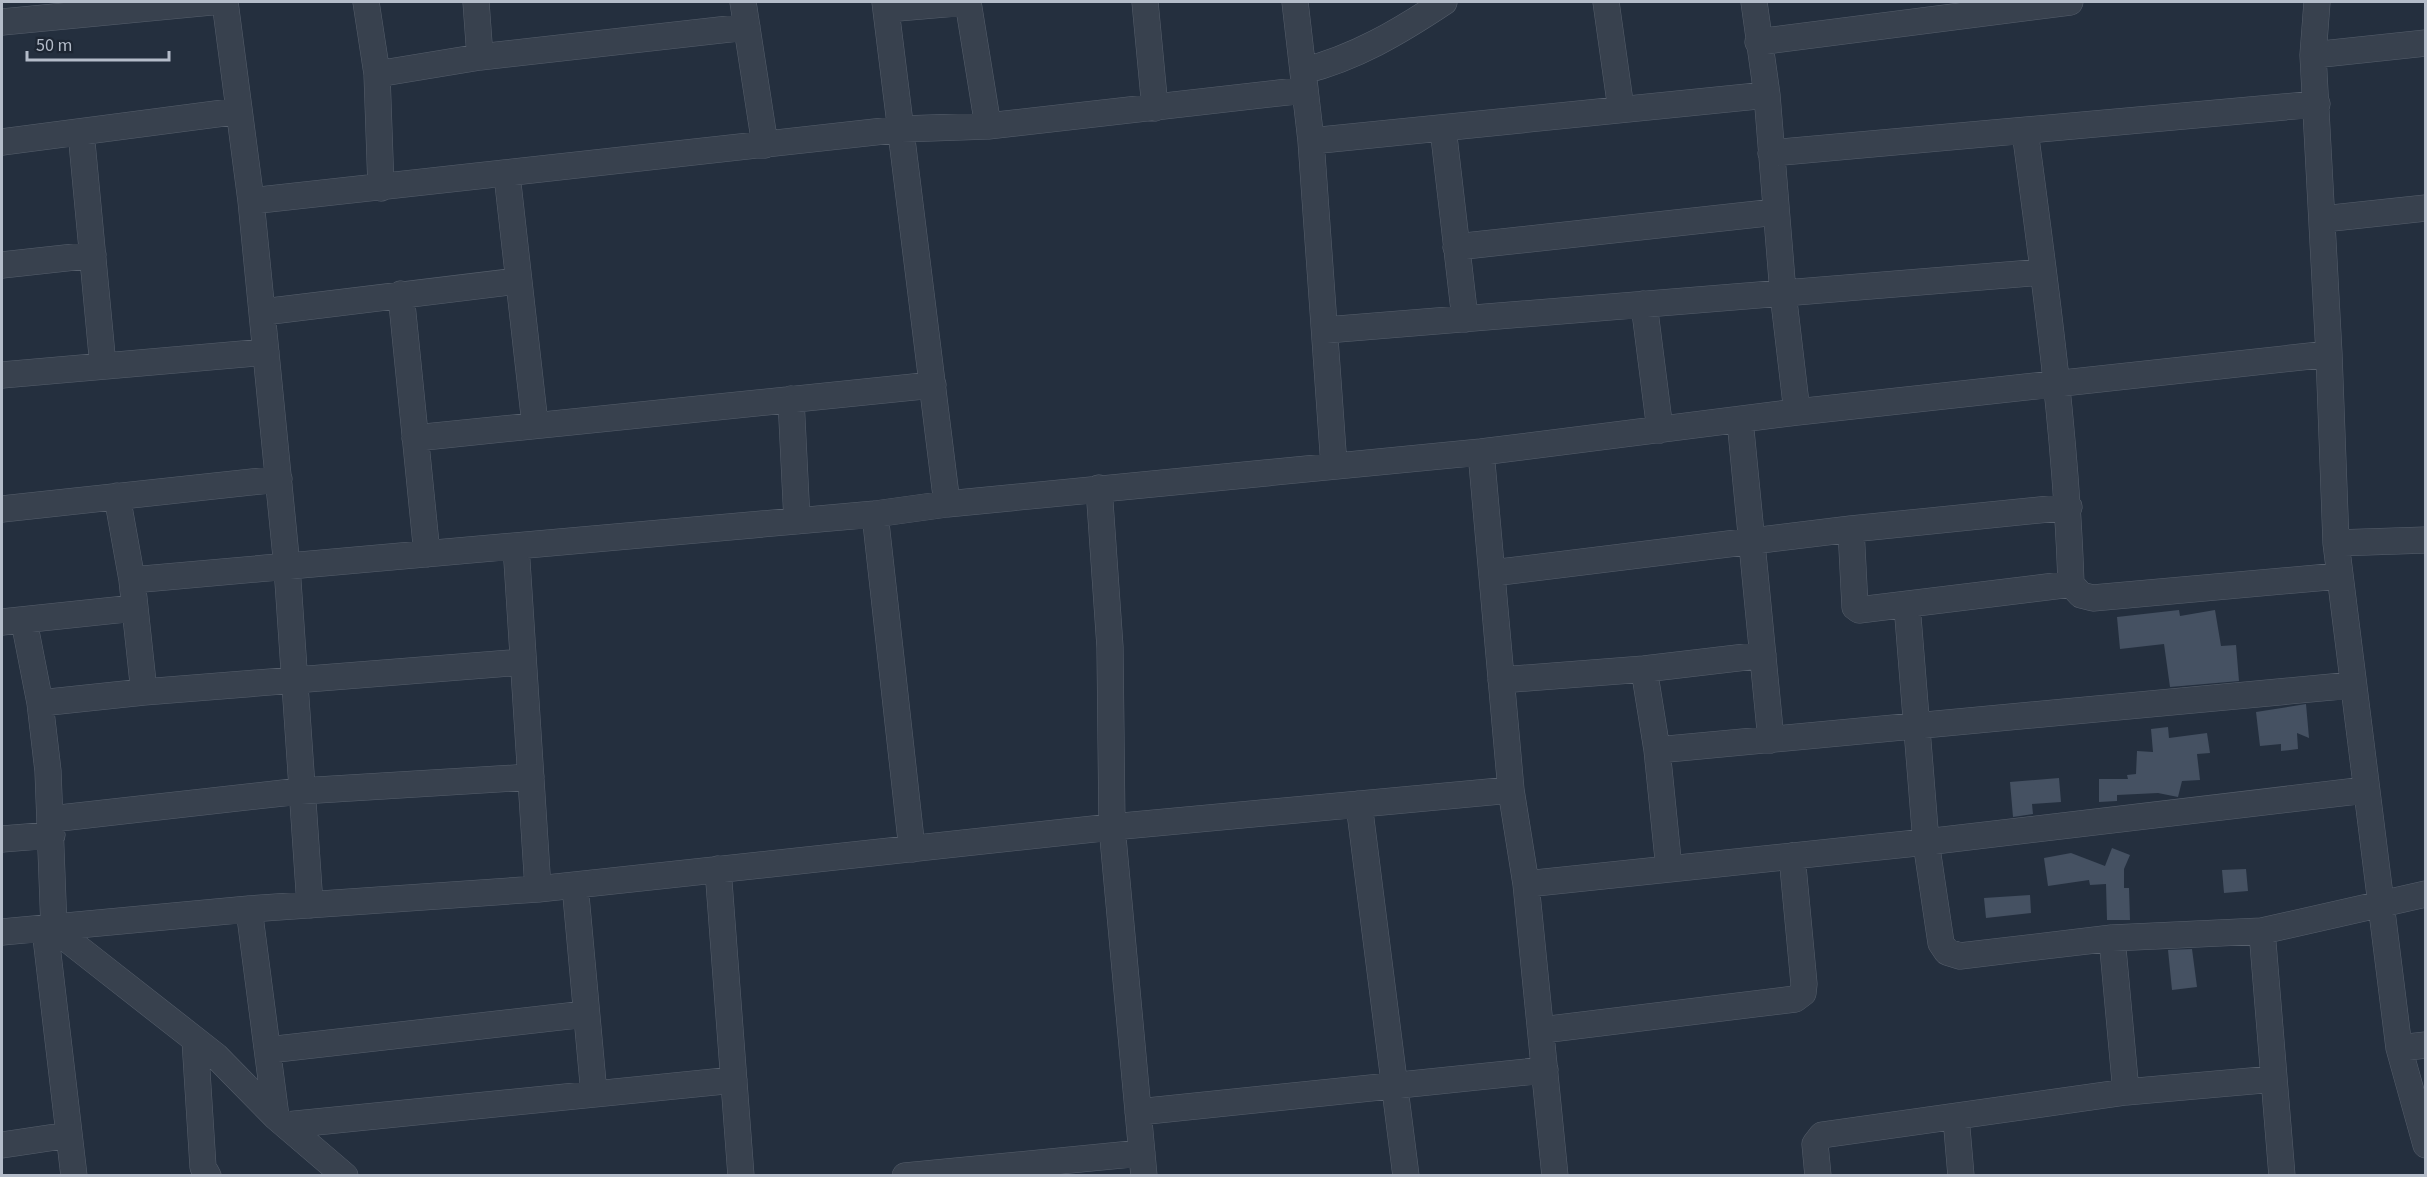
<svg xmlns="http://www.w3.org/2000/svg" width="2427" height="1177" font-family="'Source Sans 3',sans-serif">
<style>
.building{fill:#455162}
.lines{fill:none;stroke-linecap:round;stroke-linejoin:round}
.minor-casing{stroke:#565f6c;stroke-width:27}
.minor{stroke:#38414e;stroke-width:26}
</style>
<rect width="100%" height="100%" fill="#242f3e"/>
<!-- building -->
<path class="building" d="M2179 610 2180 616 2215 610 2221 646 2236 645 2239 681 2170 687 2164 644 2120 649 2117 617Z
M2306 704 2309 738 2297 733 2298 749 2281 751V744L2260 746 2256 712Z
M2168 727 2169 738 2207 733 2210 753 2197 754 2200 780 2182 781 2178 797 2158 793 2117 795V801L2099 802V779H2128L2127 775 2136 774 2137 751 2153 752 2151 729Z
M2059 778 2061 802 2032 804 2033 814 2013 817 2010 782Z
M2112 848 2130 855 2124 869V888H2129L2130 920H2107L2106 884 2090 885 2089 880 2048 886 2044 858 2071 853 2105 866Z
M2246 869 2248 891 2224 893 2222 870Z
M2030 895 2031 913 1986 918 1984 898Z
M2192 949 2197 987 2172 990 2168 950Z"/>
<g class="lines">
<defs>
<path id="minor" d="M225 2 251 201 287 567 310 905
M366 2 377 74 381 188
M476 2 480 57
M743 2 765 145
M885 2 947 504
M968 2 988 126
M1145 2 1155 108
M1295 2 1311 141 1334 466
M1606 2 1621 109
M1754 2 1767 95 1783 293 1797 412
M2317 2 2313 55 2329 354 2336 543 2399 1048 2426 1145
M886 9 968 2
M2 22 211 2
M1758 42 2070 2
M2313 55 2426 43
M1303 71C1355 58 1399 32 1444 2
M377 74 480 57 747 27
M1443 128 1465 319
M2025 131C2045 282 2066 432 2071 584
M81 132 103 366
M1311 141 1767 95
M2 142 239 111
M1771 153 2317 104
M507 175 535 424
M251 201 902 129 988 126 1305 90
M2323 219 2426 208
M1456 247 1776 212
M2 265 93 255
M401 294 427 554
M1644 304 1660 430
M263 312 518 281
M1326 330 2043 272
M2 375 266 352
M791 399 797 521
M1740 420 1771 740
M415 438 933 385
M1481 452 1511 790 1526 884 1555 1176
M1099 488 1110 647 1112 827 1144 1176
M117 496 132 580 144 692
M2 509 279 479
M875 514 912 849
M1851 529 1855 607 1859 610 2071 584 2081 595 2093 598 2339 576
M2336 543 2426 540
M516 546 538 889
M1492 573 1851 529 2069 507
M132 580 875 514 947 504 1481 452 1797 412 2329 354
M1907 605 1926 842 1941 943 1947 952 1960 956 2112 938 2262 931 2426 894
M24 621 40 703 48 771 54 929
M2 622 135 608
M1644 669 1657 750 1669 869
M1501 680 1644 669 1763 655
M40 703 144 692 523 662
M1657 750 2353 685
M1359 804 1406 1176
M51 819 301 791 531 777
M2 839 52 835
M718 869 741 1176
M1526 884 1926 842 2366 790
M575 885 594 1094
M249 909 276 1117
M45 929 74 1176
M54 929 216 1056 276 1117 345 1176
M2262 931 2282 1176
M2 932 249 909 538 889 1112 827 1511 790
M2112 938 2126 1092
M1542 1030 1795 999 1803 993 1804 984 1792 856
M195 1040 203 1167 208 1176
M2399 1048 2426 1045
M268 1050 586 1014
M1138 1112 1545 1070
M1956 1117 1961 1176
M286 1125 734 1080
M2 1145 69 1135
M905 1176 1142 1153
M1818 1176 1815 1144 1822 1135 2126 1092 2274 1079"/>
</defs>
<!-- minor casing -->
<use href="#minor" class="minor-casing"/>
<!-- minor -->
<use href="#minor" class="minor"/>
</g>
<!-- border -->
<rect width="2427" height="1177" fill="none" stroke="#b4bcc9" stroke-width="6"/>
<!-- scale -->
<path d="M27 51v9h142v-9" fill="none" stroke="#b4bcc9" stroke-width="3"/>
<text x="36" y="51" font-size="18" fill="#b4bcc9" stroke="#1d2633" stroke-width="4.5" paint-order="stroke">50 m</text>
</svg>
